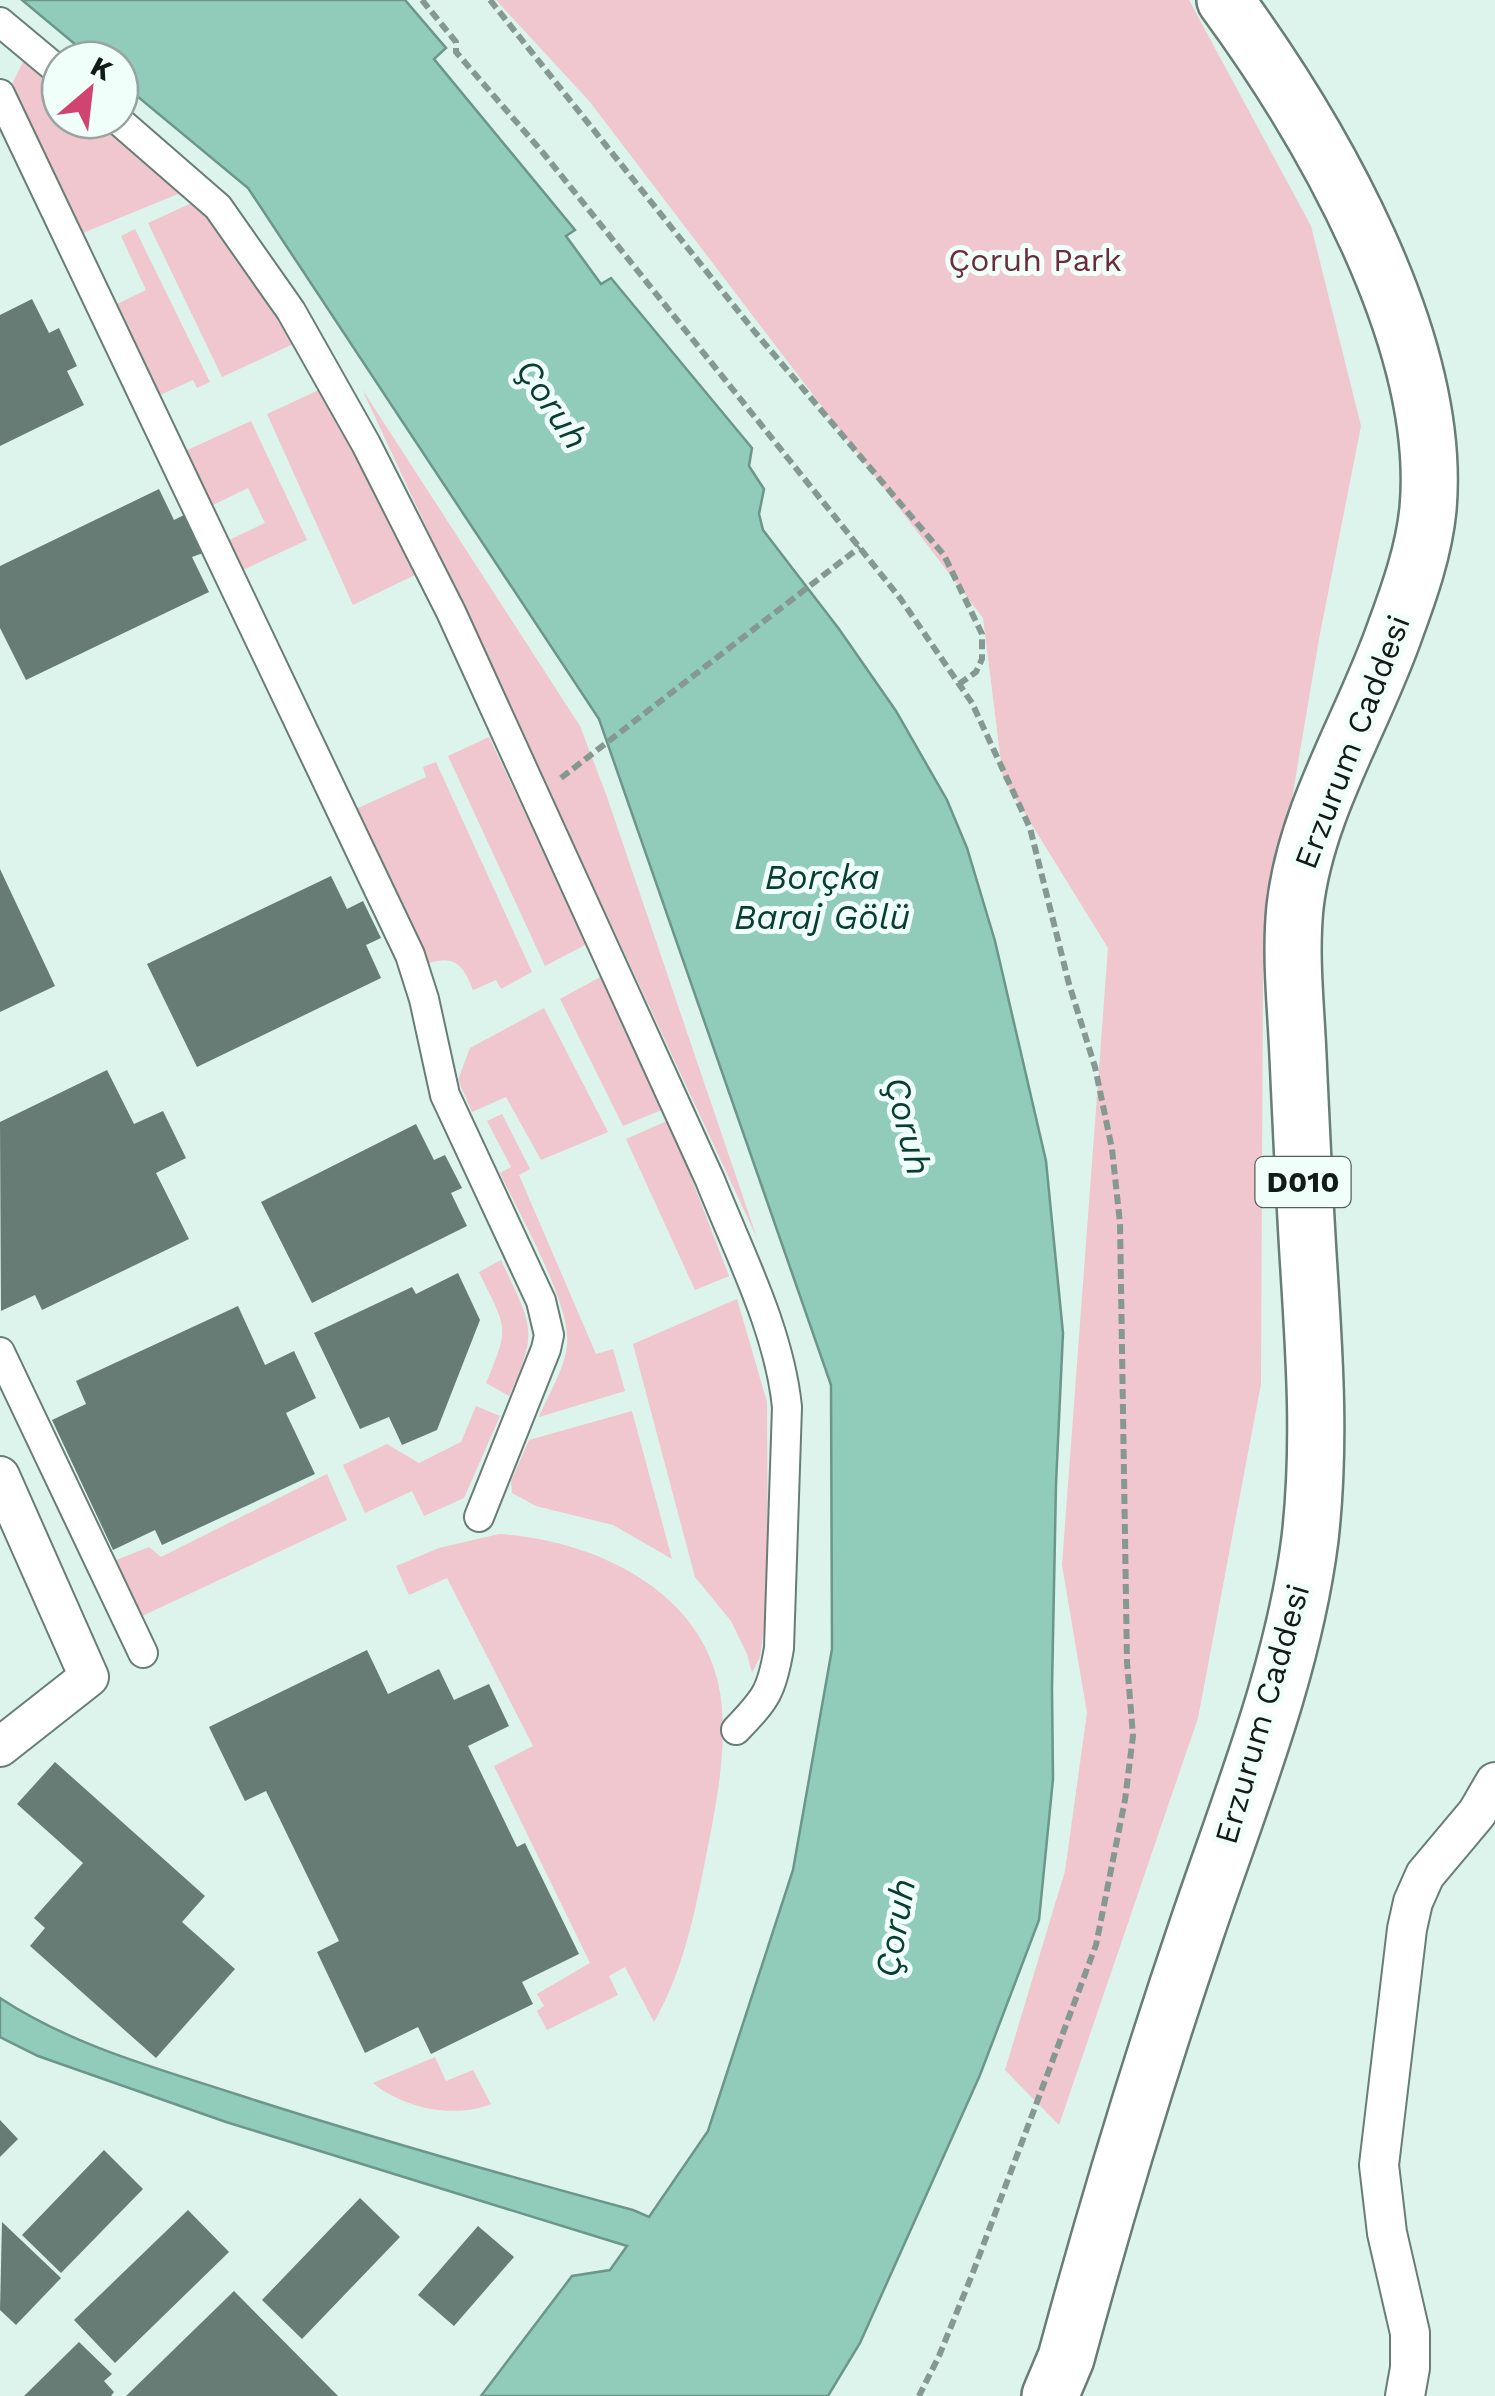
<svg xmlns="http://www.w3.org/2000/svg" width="1495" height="2396" font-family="'Work Sans',sans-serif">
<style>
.green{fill:#f0c6cf}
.water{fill:#91cbba;stroke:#6b9689;stroke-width:2.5}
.building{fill:#667c75}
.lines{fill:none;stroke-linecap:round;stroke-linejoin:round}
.pedestrian-casing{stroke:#677d76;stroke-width:32}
.minor-casing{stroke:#677d76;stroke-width:42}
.primary-casing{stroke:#677d76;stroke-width:60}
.path{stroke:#869892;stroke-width:6;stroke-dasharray:10 5;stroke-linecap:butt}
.pedestrian{stroke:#fff;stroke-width:28}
.minor{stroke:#fff;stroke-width:38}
.primary{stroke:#fff;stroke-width:55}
.labels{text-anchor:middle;stroke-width:10;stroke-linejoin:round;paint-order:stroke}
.shield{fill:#f0fffa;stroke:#555f5c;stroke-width:2.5}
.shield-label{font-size:30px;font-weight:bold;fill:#121b18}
.park-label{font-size:32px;fill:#6c2b3d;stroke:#f0fffa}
.street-label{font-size:32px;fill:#121b18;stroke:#f0fffa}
.water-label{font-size:35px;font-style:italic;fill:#083d32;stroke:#f0fffa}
</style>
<rect width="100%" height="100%" fill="#dcf4ec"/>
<!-- green -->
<path class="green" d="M496 0H1189L1311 226 1361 426 1319 639 1263 970 1261 1384 1198 1718 1059 2125 1005 2070 1065 1871 1087 1713 1062 1565 1108 948 1003 778 983 618 590 102Z
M25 58 60 87V120H100L185 191 83 233 12 84Z
M196 201 207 212 293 344 222 377 148 223Z
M135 229 210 382 197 388 193 380 160 395 117 304 146 290 121 236Z
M321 389 417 574 353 605 267 414Z
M362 389 580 726 606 794 757 1238Z
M251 421 307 540 243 570 229 540 265 523 248 488 211 506 185 451Z
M489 737 587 944 545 966 448 756Z
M436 762 532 972 501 989 496 980 473 990C464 967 456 954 429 963L356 809 426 777 423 767Z
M602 976 664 1109 623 1126 560 999Z
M544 1008 608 1132 541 1160 506 1097 472 1112 458 1080 470 1048Z
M502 1114 530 1169 519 1175 596 1354 613 1349 625 1391 539 1417C548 1395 565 1369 567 1345 572 1305 518 1212 500 1173L511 1167 487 1121Z
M669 1120 729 1276 695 1290 626 1139Z
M501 1260C531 1325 540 1329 509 1396L486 1383C511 1324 506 1329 479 1272Z
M737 1299 767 1402 768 1599 760 1657 752 1673 747 1654 731 1621 695 1577 633 1344Z
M476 1406 500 1416 464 1498 424 1516 412 1491 365 1513 343 1465 387 1444 419 1463 461 1442Z
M632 1411 672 1559 613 1525 536 1506 512 1493 511 1481 529 1440Z
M327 1474 347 1520 140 1617 114 1561 149 1547 161 1557Z
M499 1534C588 1539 696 1586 718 1682 730 1736 717 1802 706 1856 695 1913 683 1971 654 2022L625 1967 609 1976 618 1995 547 2030 537 2011 544 2006 537 1994 590 1963 494 1766 533 1746 447 1578 409 1595 396 1566 439 1548Z
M435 2057 446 2081 473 2070 491 2104C453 2119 403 2108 373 2083Z"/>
<!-- water -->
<path class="water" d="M22 0H405L446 48 434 59 575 230 566 236 601 284 611 278 752 448 749 466 764 489 759 514 763 530 839 629 896 711 947 800 967 848 995 941 1046 1161 1063 1333 1056 1484 1052 1688 1053 1779 1039 1920 980 2075 860 2343 828 2396H481L572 2276 610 2270 627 2246 226 2122 38 2056 0 2037V1998C73 2046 156 2068 239 2095 369 2137 500 2174 633 2210L649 2217 708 2131 793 1870 832 1649 831 1385 599 719 248 188 120 82V60H94Z"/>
<!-- building -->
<path class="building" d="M32 299 49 333 59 328 77 366 67 371 84 405 0 446V315Z
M159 489 174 520 184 515 203 553 192 557 209 592 26 680 0 628V566Z
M0 869 55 986 0 1012Z
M331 876 347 909 363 901 381 938 366 945 381 978 197 1067 147 964Z
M107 1070 134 1124 163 1111 186 1158 156 1173 189 1239 42 1310 35 1295 1 1311 0 1122Z
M416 1124 434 1160 445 1155 462 1188 451 1193 467 1226 312 1303 261 1202Z
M458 1273 480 1320 437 1430 402 1445 389 1417 360 1429 314 1333 412 1287 416 1294Z
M238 1306 265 1365 294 1351 316 1398 286 1413 315 1474 162 1545 155 1530 113 1550 52 1420 86 1404 76 1381Z
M367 1650 388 1694 439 1669 454 1700 489 1684 509 1726 468 1746 517 1847 525 1843 579 1954 522 1982 533 2004 431 2054 418 2027 365 2053 317 1952 339 1941 266 1791 245 1801 209 1727Z
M55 1762 205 1896 182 1922 235 1969 156 2058 30 1946 45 1928 34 1918 83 1863 17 1804Z
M0 2120 18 2139 0 2157Z
M104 2150 143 2189 61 2273 22 2235Z
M360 2198 400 2237 302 2339 262 2300Z
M188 2210 229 2252 115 2363 74 2320Z
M2 2222 61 2278 16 2325 0 2310Z
M478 2226 514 2257 454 2326 418 2295Z
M234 2291 338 2396H126Z
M79 2342 112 2374 104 2381 114 2392 111 2396H24Z"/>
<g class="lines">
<defs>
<path id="pedestrian" d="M0 22 60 72
M0 94 410 955 424 999 445 1095 541 1301 549 1335 546 1349 479 1517
M118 120 218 207 291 311 366 444 451 612 710 1180C739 1253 779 1329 787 1407L779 1648C772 1691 766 1699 736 1730
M0 1352 143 1653"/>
<path id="minor" d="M0 1476 89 1677 0 1747
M1405 2396 1410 2368V2333L1387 2233 1379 2165 1407 1929 1413 1902 1425 1875 1477 1813 1495 1782"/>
<path id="primary" d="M1050 2396 1066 2358C1105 2214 1148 2072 1196 1931 1239 1803 1293 1673 1310 1539 1321 1443 1314 1350 1308 1254 1304 1188 1301 1122 1298 1056 1296 1007 1290 957 1295 907 1306 809 1364 721 1396 628 1410 590 1424 550 1428 509 1443 341 1321 131 1225 0"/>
</defs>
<!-- pedestrian casing -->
<use href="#pedestrian" class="pedestrian-casing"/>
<!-- minor casing -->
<use href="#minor" class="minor-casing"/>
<!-- primary casing -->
<use href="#primary" class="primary-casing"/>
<!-- path -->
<path class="path" d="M422 0 456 42V52L544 154 900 598 972 703 1030 828 1069 984 1095 1067 1112 1149 1120 1223 1127 1662 1133 1736 1125 1800 1096 1945 972 2275 939 2356 919 2396
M490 0 754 331 944 555 982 634V659L976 672 959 684
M561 778 860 547"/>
<!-- pedestrian -->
<use href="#pedestrian" class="pedestrian"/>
<!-- minor -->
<use href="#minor" class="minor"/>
<!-- primary -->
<use href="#primary" class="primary"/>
</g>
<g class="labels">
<!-- shield labels -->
<rect class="shield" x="1255.5" y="1157" width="95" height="50" rx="8"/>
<g class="shield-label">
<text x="1303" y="1192">D010</text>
</g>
<!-- park labels -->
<g class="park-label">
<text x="1035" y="271">Çoruh Park</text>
</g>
<!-- street labels -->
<g class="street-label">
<text transform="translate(1352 742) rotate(-69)" y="11">Erzurum Caddesi</text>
<text transform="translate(1262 1714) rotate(-74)" y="11">Erzurum Caddesi</text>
</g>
<!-- water labels -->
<g class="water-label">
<text transform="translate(552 404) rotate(56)" y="12">Çoruh</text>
<text x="822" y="889">Borçka<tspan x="822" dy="40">Baraj Gölü</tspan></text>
<text transform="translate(908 1126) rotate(76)" y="12">Çoruh</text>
<text transform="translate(895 1928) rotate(-80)" y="12">Çoruh</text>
</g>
</g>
<!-- north arrow -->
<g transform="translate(90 90) rotate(28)"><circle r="48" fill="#f0fffa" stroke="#97a4a0" stroke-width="2.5"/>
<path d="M0-8L18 38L0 25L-18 38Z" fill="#d14471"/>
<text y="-15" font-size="28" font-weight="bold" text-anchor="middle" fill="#121b18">K</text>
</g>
</svg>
